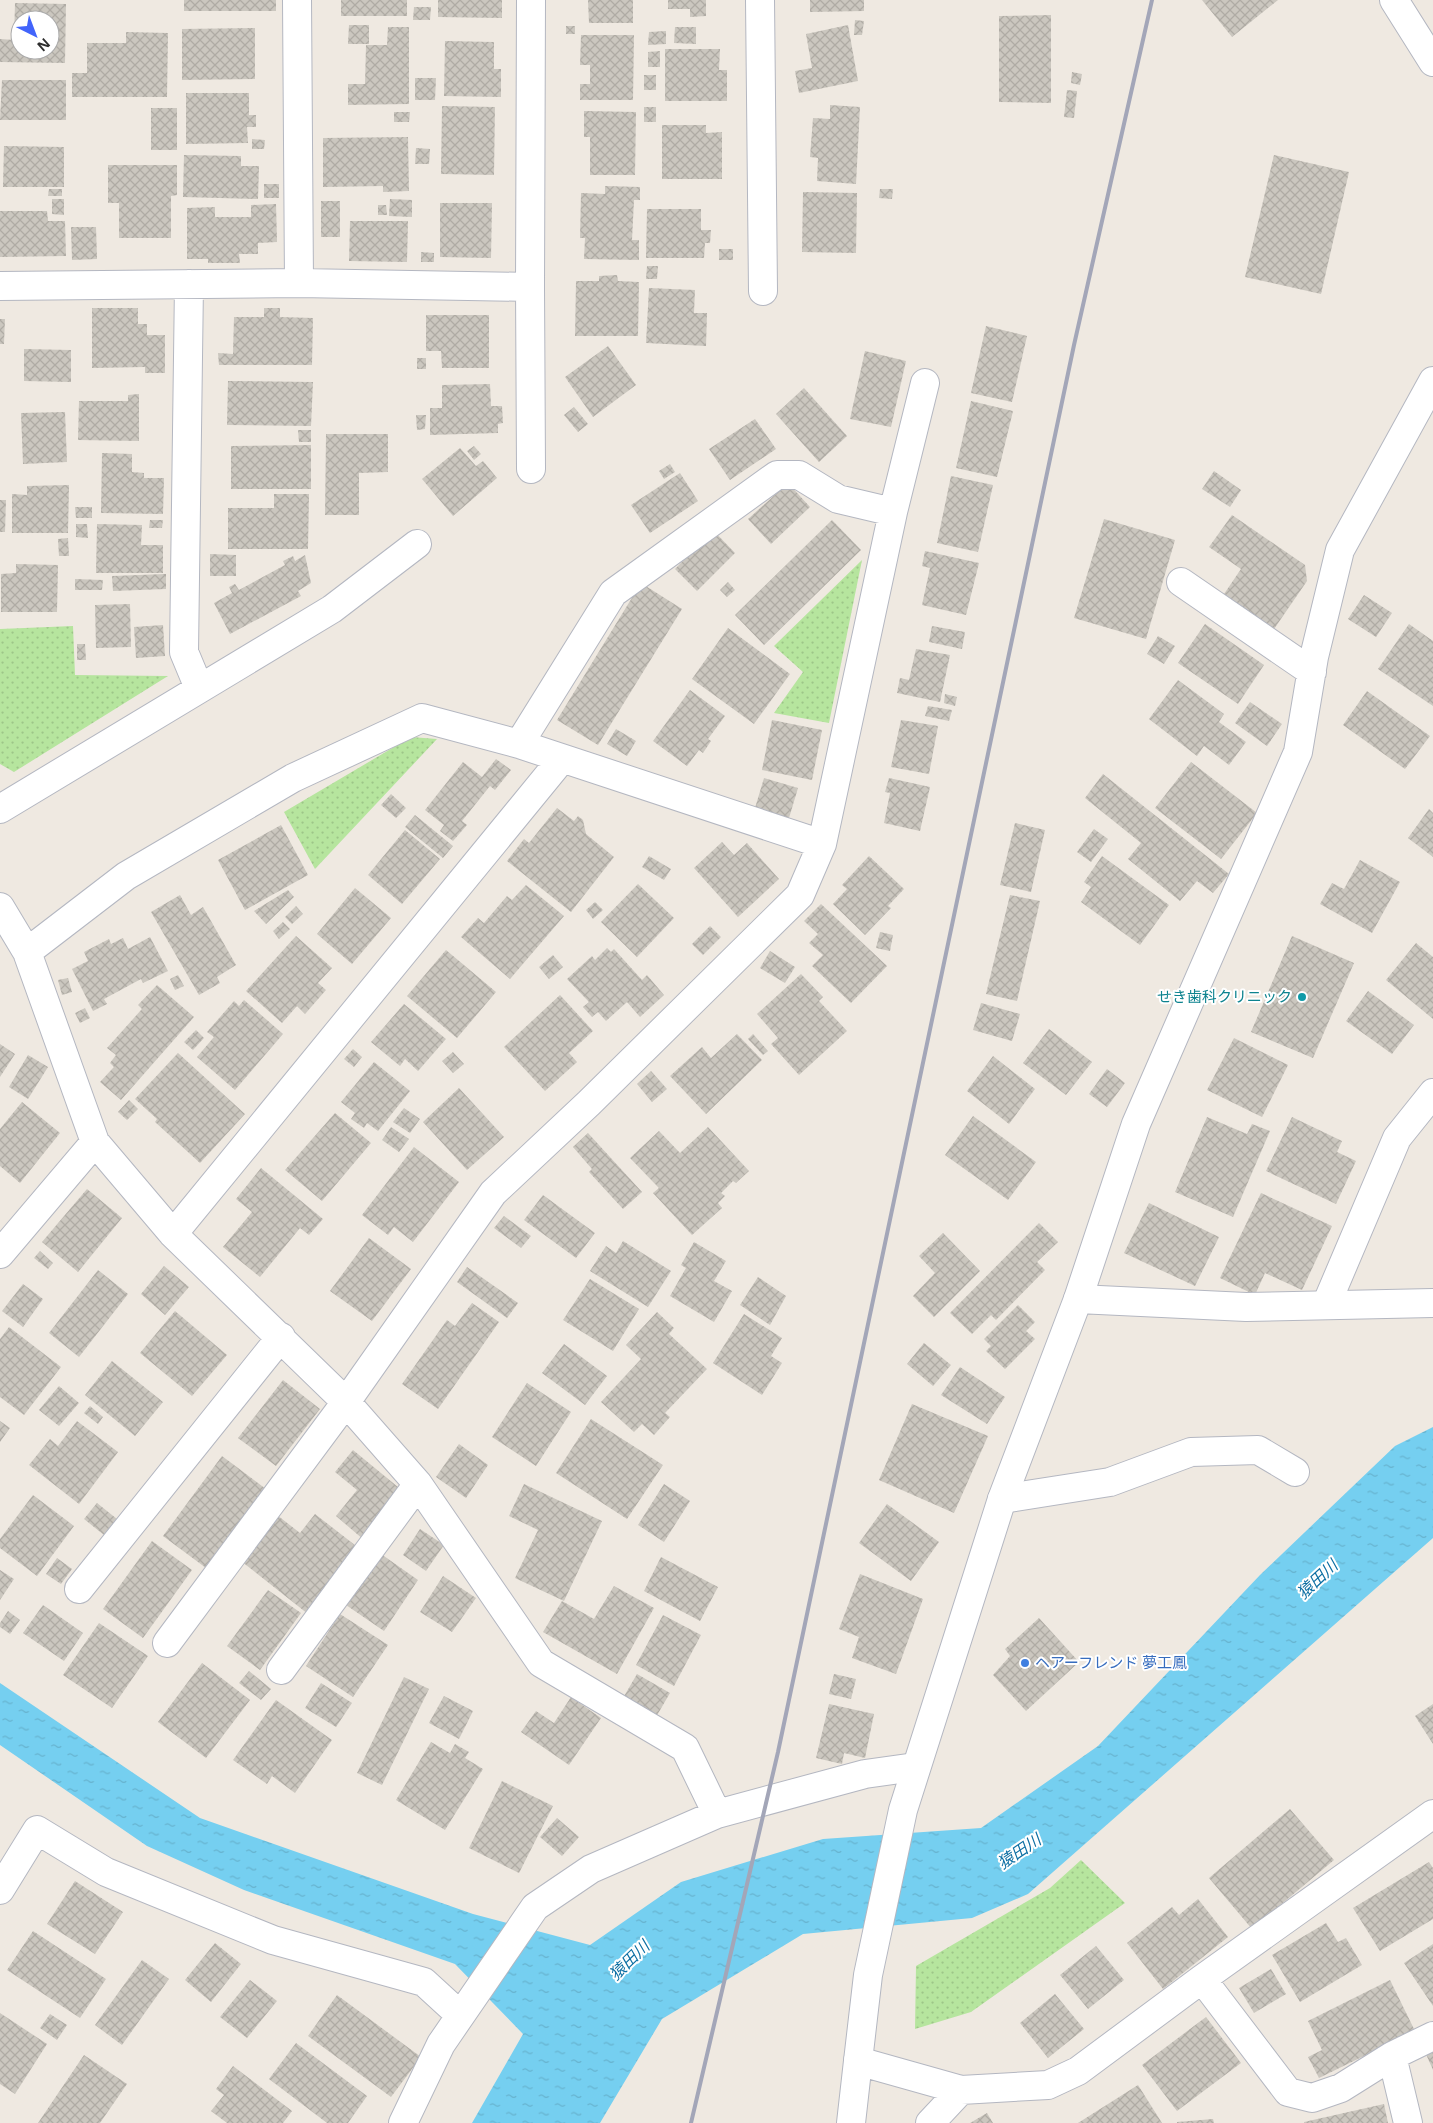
<svg xmlns="http://www.w3.org/2000/svg" width="1433" height="2123" font-family="'Noto Sans','Noto Sans JP',sans-serif">
<style>
.park{fill:url(#park-dots)}
.water{fill:url(#water-ripples)}
.building{fill:url(#building-cross-hatch);fill-rule:evenodd}
.lines{fill:none;stroke-linecap:round;stroke-linejoin:round}
.minor-casing{stroke:#b4b7c1;stroke-width:30}
.tertiary-casing{stroke:#b4b7c1;stroke-width:30}
.minor{stroke:#fff;stroke-width:28}
.tertiary{stroke:#fff;stroke-width:28}
.rail{stroke:#a3a6b8;stroke-width:4}
.culture-dot{fill:#0f9aa8;stroke:#fff;stroke-width:2}
.shop-dot{fill:#3f7fe0;stroke:#fff;stroke-width:2}
.labels{text-anchor:middle;stroke-width:4;stroke-linejoin:round;paint-order:stroke}
.culture-label{font-size:15px;fill:#0d838f;stroke:#fff;text-anchor:end}
.shop-label{font-size:15px;fill:#366cbe;stroke:#fff;text-anchor:start}
.water-label{font-size:16px;font-style:italic;fill:#0d6fa3;stroke:#fff}
</style>
<defs>
<pattern id="park-dots" width="8" height="8" patternUnits="userSpaceOnUse" patternTransform="scale(1.25)"><rect width="8" height="8" fill="#b6e59e"/><path d="M2 2h.1M6 6h.1" fill="none" stroke="#9dc588" stroke-width="1.8" stroke-linecap="round"/></pattern>
<pattern id="water-ripples" width="26" height="14" patternUnits="userSpaceOnUse" patternTransform="scale(1.25)"><rect width="26" height="14" fill="#75cff0"/><path d="M2 4q2-2 4 0t4 0M15 11q2-2 4 0t4 0" fill="none" stroke="#66b2ce"/></pattern>
<pattern id="building-cross-hatch" width="8" height="8" patternUnits="userSpaceOnUse" patternTransform="scale(1.25)"><rect width="8" height="8" fill="#cbc7bf"/><path d="M0 0l8 8M0 8l8-8" fill="none" stroke="#afaba4"/></pattern>
</defs>
<rect width="100%" height="100%" fill="#efe9e1"/>
<!-- park -->
<path class="park" d="M862 560 829 723 774 713 803 672 774 646Z
M73 626 75 675 168 676 14 772 0 764V629Z
M411 737 437 739 315 869 284 812Z
M1081 1860 1125 1903 971 2012 915 2029 916 1966 1050 1888Z"/>
<!-- water -->
<path class="water" d="M1433 1427V1538L1028 1894 972 1918 803 1934 662 2019 600 2123H472L523 2034 455 1964 244 1890 147 1846 0 1745V1683L200 1818 473 1914 590 1945 681 1882 823 1839 981 1828 1098 1746 1260 1575 1395 1446Z"/>
<!-- building -->
<path class="building" d="M184 0H276V11H184Z
M341 0H407V16H341Z
M438 0H502V18L438 17Z
M588 0H633V23H589Z
M668 0H706V16L690 17V9H668Z
M810 0H864V11L810 12Z
M1202 0H1278L1232 37Z
M15 3 66 4 65 63 0 62V39L14 40ZM20 20H50V50H20Z
M414 7H431L430 20H413Z
M1051 15V103L999 102V16Z
M855 20 864 21 862 35H854Z
M349 25H369V44H348Z
M848 25 858 81 799 93 795 71 812 68 806 34Z
M566 26H575V34H566Z
M388 27H409V104L348 105V84H365L366 45H387Z
M675 27H696V44L674 43Z
M255 28V79L182 80V29Z
M666 31V44L648 45 649 32Z
M126 32 168 33 167 97H72V73H87V43H126Z
M581 35H634L633 100H580V84H590V65H580Z
M445 41 494 42V69H501V97L444 96Z
M665 49H720L719 70H727V101H665Z
M660 51V67H648V52Z
M1072 72 1082 74 1080 85 1071 83Z
M644 75H656V90H644Z
M415 78H436L435 100H415Z
M2 80H66V120H0Z
M1067 90 1077 91 1074 118 1064 117Z
M186 93H249V115H256V127H247L248 143 186 144Z
M830 105 860 107 856 184 817 181 818 158 810 157 813 118 830 119Z
M442 106 495 107 494 175 441 174Z
M644 107H656V122H644Z
M151 108H177V150H151Z
M584 111 636 112 635 175H590V137H584Z
M394 112H410L409 122H394Z
M662 125H706V133L722 132V179H662Z
M408 137 409 191 383 192V186L323 187V138Z
M252 139 265 140 264 149H252Z
M4 146 64 147V187H3Z
M416 148 430 149 429 164H415Z
M184 155 241 156V166H259L258 199 183 197Z
M1274 155 1349 172 1321 294 1245 277Z
M108 165H177V195L171 196V238H119V203H108Z
M264 184H279V198H264Z
M605 186 640 187V200H634L632 240H639V260L584 259 585 238H580L581 193 605 194Z
M49 189H62V196H48Z
M880 189H893L892 199 879 198Z
M803 192 857 193 856 253 802 252Z
M52 199H64V215L52 214Z
M390 199 412 200V217L389 216Z
M321 201H340V237H321Z
M440 203H492L491 258 440 257Z
M276 204 277 242 258 243V254H239L240 263H208V259H187V208L215 207V217H251V205Z
M378 205H386L387 215H378Z
M647 209H701V230H711L710 243H705L704 258H646Z
M0 211H47L48 221H65L66 256 0 257Z
M350 221H408L407 262 349 261Z
M71 227H96L97 259 72 260Z
M719 249H733V260H719Z
M421 252 434 253V262H421Z
M647 266H658L657 279H646Z
M617 275 618 281 639 282 638 336H575L576 281H599V276Z
M649 288 695 290 694 313H707L706 346 646 343Z
M92 308H138V324H147V335H165V373H145V367L92 368Z
M264 308H280V317L313 318 312 365H219L218 353 233 354 234 317H264Z
M426 315H489V368H442L441 351H426Z
M0 319H5L4 344H0Z
M986 326 1027 336 1012 402 971 393Z
M608 346 636 385 593 417 565 377Z
M24 349 71 350V382L24 381Z
M865 351 906 361 891 427 850 419Z
M417 358H426V369H417Z
M228 381 313 382 311 426 227 425Z
M490 384 491 406H502L503 423 498 424V433L430 435V408H442V385Z
M804 388 847 436 819 462 776 414Z
M139 394V441L78 440 79 401H128V395Z
M971 401 1013 411 997 477 956 468Z
M574 407 588 424 578 432 564 415Z
M65 412 67 462 23 464 21 413Z
M416 415H426L425 429 417 430Z
M755 419 776 449 730 480 709 449Z
M298 430H311V442H299Z
M326 434H388V472L359 473V515H325Z
M311 445V489H231V446Z
M474 446 481 454 474 460 467 451Z
M460 448 476 466 483 461 497 478 453 516 422 479Z
M102 453 132 454V472L144 473V478H164L163 514 101 513Z
M670 464 675 472 664 479 659 471Z
M1214 471 1241 490 1230 507 1202 489Z
M680 473 698 501 650 533 631 505Z
M951 476 993 485 978 552 937 543Z
M788 483 810 507 771 544 748 519Z
M69 485 68 533H12V494L27 495V486Z
M274 494H309L308 549H228V508H274Z
M0 500H6L5 532H0Z
M75 507H92V518H76Z
M1232 515 1305 565 1307 581 1272 632 1222 597 1241 569 1209 547Z
M1104 519 1175 540 1146 639 1074 618Z
M150 520H163L162 528H149Z
M832 520 861 550 764 645 735 615Z
M76 524H87L88 538 76 537Z
M97 524 142 525 141 545H163V573H96Z
M713 530 735 553 697 591 675 569Z
M68 538 69 556H59L58 539Z
M925 551 979 563 966 615 922 605 930 568 922 566Z
M210 554 236 555V576H210Z
M305 555 311 583 298 591 301 596 230 634 214 603 232 593 229 587 235 584 239 590 285 565 283 561 293 556 295 561Z
M16 564 58 565 57 612H1V574L16 573Z
M166 574V589L113 591 112 576Z
M75 579 103 580 102 590H75Z
M728 582 735 590 727 597 720 590Z
M641 583 682 609 598 745 557 720Z
M1364 595 1392 613 1376 637 1348 619Z
M130 604 131 647 96 648 95 605Z
M1205 624 1264 665 1238 704 1178 663Z
M1409 624 1433 641V706L1378 669Z
M163 625 165 656 136 658 134 627Z
M932 626 965 632 962 649 929 642Z
M728 628 790 674 754 724 692 679Z
M1158 636 1175 646 1164 664 1147 654Z
M77 644H85L86 660H77Z
M916 649 950 655 940 702 897 693 900 678 909 680Z
M1178 680 1224 714 1219 722 1246 742 1229 765 1204 746 1197 756 1149 719Z
M690 690 725 716 708 739 711 741 703 753 699 750 687 766 653 741Z
M1367 691 1430 736 1405 769 1343 725Z
M945 694 957 697 955 706 944 703Z
M1250 702 1282 724 1267 746 1235 723Z
M928 706 952 710 949 721 925 716Z
M772 720 822 730 812 780 762 770Z
M901 720 938 726 929 774 891 767Z
M616 729 636 741 627 756 607 744Z
M496 759 511 770 495 790 490 786 462 821 467 825 453 841 440 831 444 825 425 810 463 762 482 777Z
M1191 762 1257 813 1221 859 1155 808Z
M1103 774 1229 874 1213 893 1197 881 1180 901 1128 859 1141 843 1085 798Z
M764 778 798 788 789 818 755 808Z
M889 778 930 787 920 831 884 823 890 793 885 792Z
M391 794 406 808 396 818 381 805Z
M557 808 574 821 578 816 583 820 586 834 614 857 571 912 507 861 524 839 529 843Z
M1429 809 1433 813V857L1408 838Z
M415 815 453 846 443 858 405 827Z
M1015 823 1045 830 1031 892 1000 885Z
M281 825 308 875 245 910 218 860Z
M1094 829 1108 839 1091 862 1077 852Z
M405 830 440 859 402 904 368 875Z
M722 842 734 855 747 843 779 879 738 917 694 868Z
M649 856 671 869 664 880 642 867Z
M869 856 904 889 888 906 891 908 865 935 833 904 847 889 842 885Z
M1102 856 1169 905 1140 945 1081 902 1091 887 1084 882Z
M1360 860 1400 882 1372 933 1320 904 1332 883 1344 889Z
M638 884 674 918 637 957 601 922Z
M526 885 564 916 510 979 461 937 478 918 484 923 507 896 512 900Z
M355 888 391 918 352 964 317 934Z
M288 890 294 897 266 924 254 911Z
M180 895 191 915 203 907 236 965 217 977 220 983 199 995 151 912Z
M1010 895 1040 901 1017 1001 986 994Z
M595 902 603 910 593 919 586 910Z
M821 904 887 966 851 1003 812 966 823 955 809 943 818 934 804 921Z
M296 906 303 914 292 924 285 917Z
M283 922 290 929 279 939 273 931Z
M710 926 721 937 703 955 692 944Z
M880 932 893 935 890 951 876 948Z
M296 936 332 968 318 983 326 990 305 1014 297 1006 282 1023 246 991Z
M1292 936 1354 963 1313 1058 1251 1032Z
M150 937 168 971 143 983 141 979 104 999 107 1004 93 1011 72 969 88 961 84 952 109 939 111 944 123 938 128 949Z
M1416 943 1433 957V1019L1386 980Z
M607 948 611 952 614 949 642 980 647 975 664 995 640 1017 627 1002 606 1021 598 1012 592 1017 583 1007 589 1002 567 979 592 956 595 960Z
M446 950 496 992 457 1038 407 996Z
M770 951 795 967 785 983 760 968Z
M553 955 563 967 549 979 539 967Z
M801 974 823 997 819 1001 847 1031 799 1075 771 1044 778 1038 757 1014Z
M178 975 184 986 175 990 170 979Z
M68 978 72 992 62 995 58 980Z
M157 985 194 1017 121 1100 100 1082 114 1067 110 1063 116 1055 107 1048 142 1009 138 1005Z
M1368 991 1414 1025 1392 1054 1346 1021Z
M560 995 593 1031 569 1053 577 1062 545 1091 504 1047Z
M244 1000 283 1034 235 1090 197 1057 214 1037 207 1032 234 1001 239 1006Z
M981 1003 1020 1014 1012 1041 973 1030Z
M404 1004 446 1039 418 1071 405 1059 400 1066 371 1042Z
M85 1008 90 1018 80 1023 75 1013Z
M1049 1029 1092 1062 1066 1095 1023 1063Z
M196 1030 204 1038 193 1050 184 1042Z
M737 1034 762 1060 706 1114 670 1076 702 1047 711 1058Z
M753 1034 768 1051 763 1055 748 1039Z
M1234 1038 1288 1065 1262 1117 1207 1090Z
M0 1044 15 1054 0 1077Z
M353 1049 362 1057 354 1067 344 1059Z
M453 1052 464 1064 453 1073 442 1061Z
M178 1053 245 1114 200 1163 155 1122 157 1119 135 1099Z
M28 1055 48 1067 28 1099 9 1087Z
M993 1056 1035 1089 1009 1124 967 1091Z
M374 1062 410 1091 378 1131 367 1123 364 1128 351 1119 355 1113 341 1102Z
M1107 1069 1125 1083 1107 1107 1089 1094Z
M651 1071 667 1089 652 1102 637 1084Z
M459 1088 504 1137 467 1170 423 1122Z
M129 1100 138 1109 127 1120 118 1112Z
M22 1102 60 1133 20 1183 0 1166V1129Z
M404 1108 420 1119 410 1133 393 1122Z
M335 1113 371 1143 322 1201 285 1170Z
M973 1116 1036 1162 1008 1200 945 1155Z
M1207 1117 1247 1134 1252 1124 1270 1131 1233 1217 1175 1192Z
M1292 1117 1342 1141 1337 1152 1356 1161 1336 1204 1266 1171Z
M391 1127 409 1139 399 1152 382 1140Z
M708 1127 749 1171 736 1183 733 1181 721 1193 725 1196 718 1203 722 1208 692 1235 653 1193 659 1188 630 1158 659 1131 680 1153Z
M588 1133 642 1192 623 1209 589 1172 592 1169 573 1147Z
M414 1147 459 1182 413 1242 394 1227 388 1235 362 1215Z
M261 1168 323 1219 309 1235 300 1228 260 1277 223 1247 252 1212 236 1199Z
M87 1189 122 1218 78 1272 42 1242Z
M1261 1193 1332 1226 1302 1290 1265 1273 1255 1295 1220 1278Z
M543 1195 595 1233 576 1258 524 1220Z
M1149 1203 1219 1237 1195 1286 1124 1253Z
M504 1216 531 1236 521 1248 494 1228Z
M1039 1223 1058 1242 1037 1262 1045 1270 996 1320 991 1315 972 1334 950 1313Z
M943 1233 980 1271 934 1317 913 1296 935 1273 919 1256Z
M369 1238 411 1269 372 1321 330 1291Z
M623 1241 671 1271 648 1307 590 1271 606 1246 616 1253Z
M694 1242 726 1261 714 1281 732 1291 714 1322 670 1296 686 1268 681 1265Z
M40 1251 53 1263 48 1269 34 1258Z
M164 1266 189 1287 165 1315 141 1294Z
M467 1267 518 1303 507 1318 457 1282Z
M98 1270 128 1294 79 1357 49 1333Z
M758 1277 786 1296 770 1325 740 1305Z
M590 1279 639 1309 613 1351 563 1320Z
M23 1284 43 1299 23 1327 2 1311Z
M472 1303 499 1322 438 1409 402 1384 447 1320 455 1326Z
M1018 1305 1035 1322 1026 1331 1035 1339 1005 1369 986 1351 991 1346 984 1339Z
M175 1311 227 1355 192 1396 140 1353Z
M657 1312 674 1328 669 1334 707 1369 665 1413 670 1417 654 1435 642 1424 634 1432 601 1402 641 1359 626 1345Z
M744 1314 782 1338 771 1356 782 1363 762 1395 713 1363Z
M9 1327 61 1367 24 1415 0 1397V1339Z
M924 1343 951 1365 933 1386 907 1364Z
M564 1344 607 1376 585 1405 542 1373Z
M112 1361 163 1402 135 1436 85 1395Z
M960 1367 1005 1397 987 1424 941 1395Z
M283 1380 320 1409 276 1466 238 1438Z
M527 1383 571 1412 536 1466 492 1437Z
M59 1386 79 1403 59 1426 39 1410Z
M912 1404 988 1436 954 1513 879 1480Z
M90 1406 103 1417 98 1424 84 1413Z
M591 1419 663 1465 627 1519 556 1473Z
M0 1421 10 1428 0 1442Z
M77 1421 118 1452 79 1504 29 1465 50 1439 58 1446Z
M459 1444 488 1465 466 1498 436 1477Z
M353 1450 404 1492 364 1540 336 1516 357 1490 335 1472Z
M222 1456 266 1489 206 1568 163 1536Z
M524 1484 602 1521 564 1601 515 1578 538 1530 509 1516Z
M664 1484 690 1501 664 1542 638 1525Z
M33 1495 74 1526 37 1576 0 1548V1539Z
M97 1503 117 1519 104 1535 84 1519Z
M887 1504 939 1542 911 1581 859 1543Z
M315 1514 360 1549 308 1614 241 1561 277 1515 300 1533Z
M420 1529 444 1545 426 1571 403 1555Z
M152 1541 192 1570 143 1638 103 1609Z
M381 1554 418 1580 384 1631 346 1605Z
M661 1557 718 1587 700 1621 644 1591Z
M57 1558 72 1569 61 1584 46 1574Z
M0 1570 14 1579 0 1600Z
M860 1574 923 1599 896 1674 852 1658 859 1637 839 1629Z
M443 1576 476 1598 452 1632 420 1612Z
M614 1586 654 1608 617 1674 543 1632 562 1601 594 1619Z
M268 1590 301 1613 260 1670 227 1646Z
M43 1605 83 1633 64 1661 23 1633Z
M8 1611 20 1620 10 1634 0 1627V1623Z
M340 1614 388 1645 353 1697 306 1666Z
M663 1615 701 1635 674 1686 636 1665Z
M1039 1618 1079 1662 1026 1711 993 1675 1010 1656 1005 1649Z
M99 1623 148 1656 112 1708 63 1675Z
M202 1663 250 1700 206 1758 158 1722Z
M249 1671 271 1689 261 1700 239 1683Z
M637 1674 670 1693 656 1717 623 1698Z
M834 1674 856 1679 851 1699 829 1694Z
M404 1677 429 1689 382 1785 357 1773Z
M321 1683 352 1703 336 1727 305 1708Z
M444 1696 473 1711 459 1739 429 1723Z
M571 1697 601 1718 569 1765 521 1732 536 1711 554 1723Z
M276 1700 332 1740 295 1793 272 1776 267 1784 233 1760Z
M829 1704 874 1714 865 1758 844 1753 842 1764 816 1758Z
M1433 1704V1744L1415 1716Z
M431 1742 450 1753 455 1744 469 1752 465 1758 483 1769 445 1830 396 1800Z
M502 1781 553 1806 519 1873 469 1848Z
M1290 1809 1334 1860 1252 1929 1209 1878Z
M557 1818 579 1837 562 1856 540 1837Z
M1429 1862 1433 1868V1919L1380 1951 1353 1908Z
M75 1881 123 1912 95 1954 47 1924Z
M1198 1899 1228 1937 1163 1989 1127 1943 1172 1907 1179 1915Z
M1326 1923 1338 1942 1346 1938 1362 1965 1300 2002 1272 1955Z
M33 1931 106 1979 80 2018 7 1970Z
M215 1943 241 1964 211 2002 185 1980Z
M1433 1944V2006L1404 1963Z
M1096 1946 1124 1980 1088 2009 1060 1975Z
M142 1960 169 1979 122 2045 95 2025Z
M1271 1969 1286 1994 1254 2013 1239 1988Z
M250 1980 277 2001 247 2038 220 2017Z
M1390 1980 1415 2031 1319 2078 1308 2057 1322 2050 1308 2021Z
M1055 1994 1084 2029 1048 2058 1020 2023Z
M337 1995 421 2057 391 2097 308 2036Z
M0 2013 47 2044 15 2094 0 2084Z
M50 2014 67 2025 57 2040 40 2028Z
M1206 2017 1241 2063 1177 2111 1142 2065Z
M296 2043 367 2096 348 2123H327L269 2079Z
M1433 2049V2070L1425 2052Z
M84 2055 127 2084 100 2123H38Z
M233 2066 292 2111 283 2123H227L211 2111 224 2095 216 2089Z
M1138 2085 1162 2123H1078Z
M1384 2104 1388 2123H1304V2122Z
M987 2113 993 2123H970Z
M1213 2119 1214 2123H1177V2122Z"/>
<g class="lines">
<defs>
<path id="minor" d="M297 0 299 283
M760 0 763 291
M1394 0 1433 62
M189 284 184 652 199 688
M0 286 299 283 530 287 531 0
M530 287 531 469
M1181 582 1312 672
M519 744 613 593 777 475H799L838 499 893 512
M0 809 332 609 417 544
M0 907 27 952 95 1142 173 1234 346 1402 418 1484 541 1663 685 1748 717 1814
M27 952 126 876 293 778 422 718 519 744 822 844
M173 1234 561 760
M0 1254 95 1142
M1078 1299 1136 1124 1298 752 1314 657 1340 550 1433 381
M1326 1305 1397 1138 1433 1093
M1002 1499 1110 1482 1191 1452 1258 1450 1295 1472
M79 1589 281 1337
M167 1643 346 1402 493 1193 589 1103 800 895 822 844 893 512 925 383
M281 1670 418 1484
M0 1890 37 1830 106 1872 273 1940 424 1982 460 2015
M1202 1979 1288 2092 1312 2098 1341 2088 1392 2056
M403 2123 441 2044 535 1907 591 1869 717 1814 865 1774 915 1767
M851 2123 858 2061 961 2090
M930 2123 961 2090 1048 2085 1078 2071 1202 1979 1433 1814
M1408 2123 1392 2056 1433 2036"/>
<path id="tertiary" d="M858 2061 868 1975 903 1810 1002 1499 1078 1299 1246 1307 1433 1303"/>
</defs>
<!-- minor casing -->
<use href="#minor" class="minor-casing"/>
<!-- tertiary casing -->
<use href="#tertiary" class="tertiary-casing"/>
<!-- minor -->
<use href="#minor" class="minor"/>
<!-- tertiary -->
<use href="#tertiary" class="tertiary"/>
<!-- rail -->
<path class="rail" d="M691 2123 778 1752 1074 345 1152 0"/>
</g>
<!-- markers -->
<circle class="culture-dot" cx="1302" cy="997" r="5"/>
<circle class="shop-dot" cx="1025" cy="1663" r="5"/>
<g class="labels">
<!-- culture labels -->
<g class="culture-label">
<text x="1292" y="1002">せき歯科クリニック</text>
</g>
<!-- shop labels -->
<g class="shop-label">
<text x="1035" y="1668">ヘアーフレンド 夢工鳳</text>
</g>
<!-- water labels -->
<g class="water-label">
<text transform="translate(1317 1579) rotate(-43)" y="6">猿田川</text>
<text transform="translate(1019 1851) rotate(-34)" y="6">猿田川</text>
<text transform="translate(629 1960) rotate(-44)" y="6">猿田川</text>
</g>
</g>
<!-- north arrow -->
<g transform="translate(35 35) rotate(138)"><circle r="24" fill="#ffffff" stroke="#ababab"/>
<path d="M0-4L9 19L0 12L-9 19Z" fill="#4264fb"/>
<text y="-8" font-size="14" font-weight="bold" text-anchor="middle" fill="#2e2e2e">N</text>
</g>
</svg>
